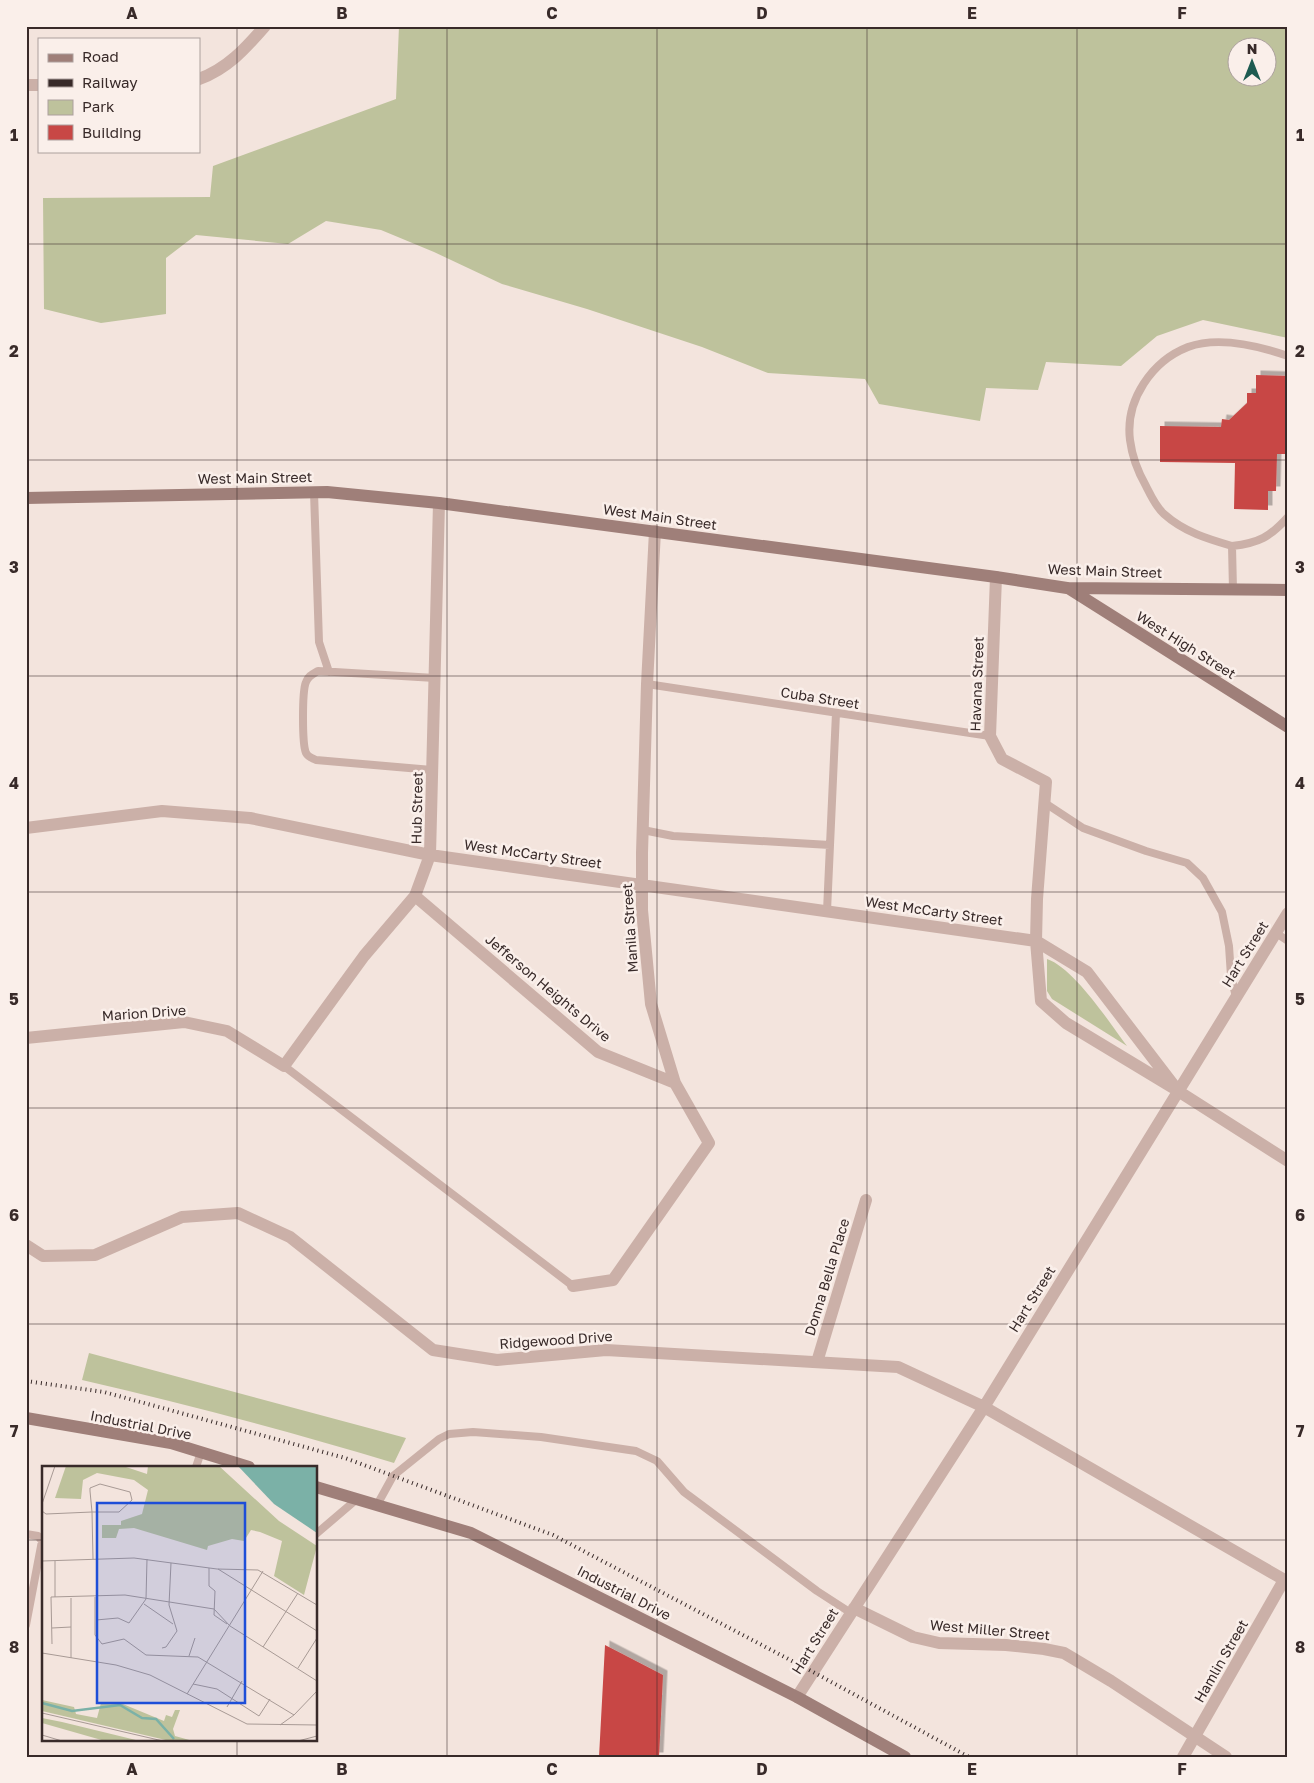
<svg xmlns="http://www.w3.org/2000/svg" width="1314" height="1783" font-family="'Golos Text',sans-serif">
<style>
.green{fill:#bec29c;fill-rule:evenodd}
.building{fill:#c84745;filter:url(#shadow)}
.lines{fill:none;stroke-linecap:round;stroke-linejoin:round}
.lane{stroke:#cbb0a8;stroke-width:8}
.street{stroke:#cbb0a8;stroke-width:12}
.secondary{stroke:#9f7f79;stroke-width:12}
.rail{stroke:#382a29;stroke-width:4;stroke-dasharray:1 4;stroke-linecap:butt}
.grid{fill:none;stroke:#382a29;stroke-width:1;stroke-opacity:0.55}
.labels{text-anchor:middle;stroke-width:5;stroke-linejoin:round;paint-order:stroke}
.street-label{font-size:14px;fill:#382a29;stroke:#faefea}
.inset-river{fill:none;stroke:#7bb1a7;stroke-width:2.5}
.inset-road{fill:none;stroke:#a89a95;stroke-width:1}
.view{fill:#1d4ed8;fill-opacity:0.15;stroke:#1d4ed8;stroke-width:2.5}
.inset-edge{fill:none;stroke:#382a29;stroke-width:2.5}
.neatline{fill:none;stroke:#382a29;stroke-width:2}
.grid-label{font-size:16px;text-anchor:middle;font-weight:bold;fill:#382a29}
</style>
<defs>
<filter id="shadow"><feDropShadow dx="4.5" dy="-4.5" stdDeviation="0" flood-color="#0004"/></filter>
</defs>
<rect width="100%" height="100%" fill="#f3e4dd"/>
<!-- green -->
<path class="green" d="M399 26H1288V338L1203 320 1157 336 1121 366 1046 362 1038 390 986 388 980 421 879 404 865 379 768 373 702 347 587 309 502 284 434 252 381 230 326 221 288 244 196 235 166 258V314L101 323 44 309 43 198 210 197 213 166 396 99ZM1236 48H1266V78H1236Z
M1047 959C1074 968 1109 1022 1127 1046L1052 999 1047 991Z
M89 1353 406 1438 394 1463C290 1432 187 1404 82 1380Z"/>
<!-- building -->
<path class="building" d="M1256 375 1288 376V454H1277L1276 491H1268V510L1234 509 1235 463 1160 462V426L1221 427 1222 419 1229 420 1247 403V393H1256Z
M605 1645 663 1675 659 1757H599Z"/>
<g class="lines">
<!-- lane -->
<path class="lane" d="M314 492 319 642 329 672
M1232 546C1208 539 1184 532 1164 514 1156 507 1151 496 1146 486 1138 472 1132 456 1130 440 1125 400 1152 361 1188 347 1218 336 1259 346 1288 356
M1233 590 1232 546C1259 543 1270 537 1288 517
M647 684 990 736
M432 770 316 760C312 758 308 757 306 753 302 744 302 691 306 682 308 676 313 674 318 671L435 678
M1045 803 1083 828 1146 851 1187 863 1203 878 1222 912 1229 946 1231 976 1236 997
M643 830 673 836 830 845
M827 911 836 713
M1276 933 1288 941
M284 1066 573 1286
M196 1467 201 1452
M377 1505 393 1476 439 1439 449 1434 473 1432 541 1437 636 1451 657 1461 684 1492 817 1591 851 1613
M26 1534 38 1536 42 1541 26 1625
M316 1534 357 1499"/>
<!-- street -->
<path class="street" d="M199 79C227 69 245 49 265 26
M26 85H39
M996 577 990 736 1002 759 1046 782 1037 899 1036 941 1041 1001 1066 1023 1172 1087
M26 828 162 811 250 818 430 855 1036 941 1087 972 1178 1091 1288 1161
M415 896 598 1052 675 1083
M26 1038 184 1022 227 1031 284 1066 364 956 415 896 430 855 439 503
M26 1245 43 1256 95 1255 182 1217 238 1213 290 1237 433 1350 497 1360 606 1350 898 1367 984 1407 1288 1582
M573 1286 613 1280 709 1143 675 1083 651 1004 642 910V853L647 684 655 531
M817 1362 866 1200
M854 1608 913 1637 939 1643 1006 1645 1044 1649 1064 1653 1111 1681 1226 1757
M797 1697 984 1407 1288 913
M1183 1757 1284 1580"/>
<!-- secondary -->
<path class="secondary" d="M26 498 327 492 439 503 996 577 1067 588 1288 590
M1068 588 1288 727
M26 1418 171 1443 249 1467
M316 1487 471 1533 797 1697 905 1757"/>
<!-- rail -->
<path class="rail" d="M26 1381 104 1392 345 1458 553 1535 813 1672 969 1757"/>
</g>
<!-- grid -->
<path class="grid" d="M237 26V1467M447 26V1757M657 26V1757M867 26V1757M1077 26V1757M26 244H1288M26 460H1288M26 676H1288M26 892H1288M26 1108H1288M26 1324H1288M26 1540H44M316 1540H1288M237 1739V1757"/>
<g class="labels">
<!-- street labels -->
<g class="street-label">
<text transform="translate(255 478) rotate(-1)" y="5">West Main Street</text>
<text transform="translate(660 517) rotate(8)" y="5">West Main Street</text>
<text transform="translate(1105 571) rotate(2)" y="5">West Main Street</text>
<text transform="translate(1186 645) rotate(32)" y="5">West High Street</text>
<text transform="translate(977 684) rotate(-88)" y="5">Havana Street</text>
<text transform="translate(820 698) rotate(9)" y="5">Cuba Street</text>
<text transform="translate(417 808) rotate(-89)" y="5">Hub Street</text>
<text transform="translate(533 854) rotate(8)" y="5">West McCarty Street</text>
<text transform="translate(934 911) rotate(8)" y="5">West McCarty Street</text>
<text transform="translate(630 928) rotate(-94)" y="5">Manila Street</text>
<text transform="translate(1245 954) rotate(-58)" y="5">Hart Street</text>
<text transform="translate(548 988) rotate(40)" y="5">Jefferson Heights Drive</text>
<text transform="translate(144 1013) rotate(-4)" y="5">Marion Drive</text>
<text transform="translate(827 1277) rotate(-73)" y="5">Donna Bella Place</text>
<text transform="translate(1032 1299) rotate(-58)" y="5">Hart Street</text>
<text transform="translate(556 1340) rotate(-4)" y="5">Ridgewood Drive</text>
<text transform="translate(141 1425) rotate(11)" y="5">Industrial Drive</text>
<text transform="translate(624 1593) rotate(27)" y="5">Industrial Drive</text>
<text transform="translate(990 1630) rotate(5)" y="5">West Miller Street</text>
<text transform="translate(815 1641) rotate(-58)" y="5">Hart Street</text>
<text transform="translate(1221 1661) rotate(-60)" y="5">Hamlin Street</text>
</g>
</g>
<!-- overview -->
<g transform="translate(42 1466)">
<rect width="275" height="275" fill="#f3e4dd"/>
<path d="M24 0H81L105 8 106 0H177L237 55 275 80 262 129 232 110 240 75 218 66 209 64 202 75 190 73 166 80 165 84 92 62 77 63 74 72H60V59H79V55L100 48 106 24 92 14 55 7 41 14 39 33 13 32ZM0 234 32 241 34 248 55 252 59 237 76 236 122 255 124 249 130 251 133 244H138L131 263 133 270 151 275H128L0 245ZM0 252 20 256 98 275H63L0 257Z" fill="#bec29c"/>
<path d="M196 0H275V67L232 38Z" fill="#7bb1a7"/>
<path class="inset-river" d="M0 237 30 245 78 239 100 252 114 253 132 273"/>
<path class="inset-road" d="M0 38 13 0M0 45 4 48 50 46H77L90 34 88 26 58 18 48 22V25L50 46 51 93M0 95 92 92 175 103 216 104 275 139M13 95V131M167 102V120L173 125 172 149 185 158M176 103 275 165M53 131V169L60 178 82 173 104 189 156 191 252 249M29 132V192M102 138 131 158M54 154 76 152 87 157 104 133 105 93M10 162 29 161M10 178 9 131 83 129 172 143 188 160 275 215M221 181 256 127M120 182 124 181 135 165 127 139 129 97M0 187 74 199 108 209 205 258 275 259M147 190 153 172M256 202 275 172M151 218 175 223 217 250 228 233M145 228 221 105M185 241 200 215M0 247 121 275M238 259 252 249 275 225M0 269 20 275M256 275 275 270"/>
<path class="view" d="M55 37H203V237H55Z"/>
<rect width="275" height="275" class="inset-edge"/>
</g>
<!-- border -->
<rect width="1314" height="1783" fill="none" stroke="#faefea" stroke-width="55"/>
<!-- legend -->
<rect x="38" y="38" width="162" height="115" fill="#faefea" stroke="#aca09d"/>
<rect x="48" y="54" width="25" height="8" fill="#9f7f79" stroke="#aca09d"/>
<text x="82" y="62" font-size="15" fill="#382a29">Road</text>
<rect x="48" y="79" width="25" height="8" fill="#382a29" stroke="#aca09d"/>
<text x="82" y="88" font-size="15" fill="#382a29">Railway</text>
<rect x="48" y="100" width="25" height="15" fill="#bec29c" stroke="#aca09d"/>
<text x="82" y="112" font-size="15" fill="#382a29">Park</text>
<rect x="48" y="125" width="25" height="15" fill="#c84745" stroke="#aca09d"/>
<text x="82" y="138" font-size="15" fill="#382a29">Building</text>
<!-- north arrow -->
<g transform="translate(1252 62)"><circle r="24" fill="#faefea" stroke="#aca09d"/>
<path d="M0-4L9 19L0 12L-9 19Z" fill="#1d5b51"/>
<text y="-8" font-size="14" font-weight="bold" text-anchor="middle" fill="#382a29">N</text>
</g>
<rect x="28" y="28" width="1258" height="1728" class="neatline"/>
<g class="grid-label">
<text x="132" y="19">A</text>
<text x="342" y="19">B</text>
<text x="552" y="19">C</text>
<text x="762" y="19">D</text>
<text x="972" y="19">E</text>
<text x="1182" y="19">F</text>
<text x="14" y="141">1</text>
<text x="1300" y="141">1</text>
<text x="14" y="357">2</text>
<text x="1300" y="357">2</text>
<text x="14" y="573">3</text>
<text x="1300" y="573">3</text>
<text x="14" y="789">4</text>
<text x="1300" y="789">4</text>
<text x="14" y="1005">5</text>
<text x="1300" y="1005">5</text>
<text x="14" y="1221">6</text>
<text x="1300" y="1221">6</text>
<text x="14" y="1437">7</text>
<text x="1300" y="1437">7</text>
<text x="14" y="1653">8</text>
<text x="1300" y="1653">8</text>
<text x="132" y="1775">A</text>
<text x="342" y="1775">B</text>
<text x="552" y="1775">C</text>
<text x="762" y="1775">D</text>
<text x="972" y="1775">E</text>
<text x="1182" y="1775">F</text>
</g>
</svg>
